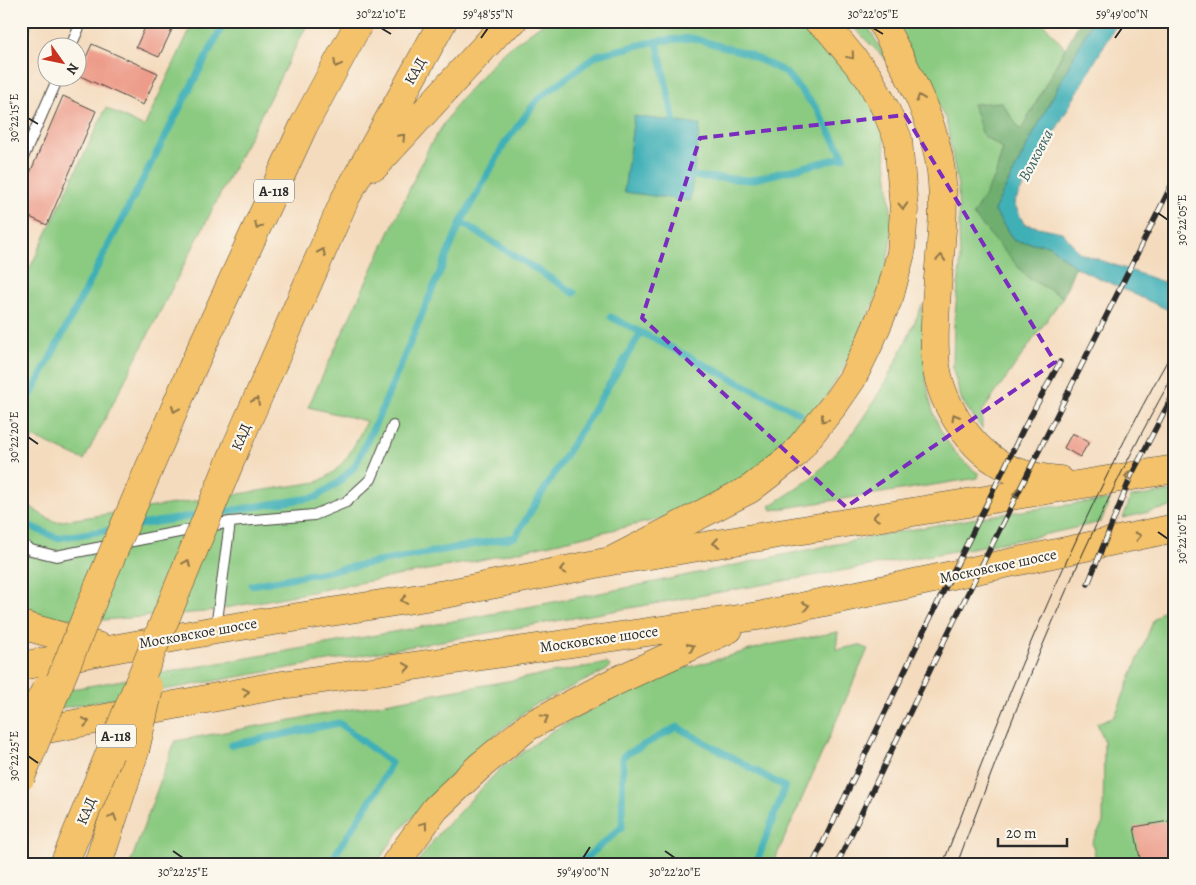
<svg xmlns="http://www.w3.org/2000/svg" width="1196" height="885" font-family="Alegreya,serif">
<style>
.green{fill:#8bca81;stroke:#5b7a56}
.forest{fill:#70ae6f;stroke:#4e6c4d}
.water{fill:#3fb0b7;stroke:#356e71}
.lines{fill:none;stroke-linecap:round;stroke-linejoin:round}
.stream{stroke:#3fb0b7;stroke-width:7}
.building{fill:#ed9c8a}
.lane-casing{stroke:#494541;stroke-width:12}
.primary-casing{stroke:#494541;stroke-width:29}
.highway-casing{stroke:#494541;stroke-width:29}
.lane{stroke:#fff;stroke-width:10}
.primary{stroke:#f3c26a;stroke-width:28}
.highway{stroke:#f3c26a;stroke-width:28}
.tram{stroke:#2b2b2b;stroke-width:1}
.rail-casing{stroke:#2b2b2b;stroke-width:5.5}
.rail{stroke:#fbf7ec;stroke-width:4;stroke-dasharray:11;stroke-linecap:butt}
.primary-bridge-casing{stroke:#494541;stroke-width:29;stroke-linecap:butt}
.highway-bridge-casing{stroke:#494541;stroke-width:29;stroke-linecap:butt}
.primary-bridge{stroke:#f3c26a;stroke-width:28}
.highway-bridge{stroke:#f3c26a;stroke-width:28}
.oneway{stroke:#8f764a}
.marked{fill:none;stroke:#7b2cbf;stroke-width:4;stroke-dasharray:10 6;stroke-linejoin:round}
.ticks{fill:none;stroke:#2b2b2b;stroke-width:2}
.labels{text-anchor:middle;stroke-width:4.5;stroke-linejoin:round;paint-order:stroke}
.shield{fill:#fbf7ec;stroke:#696865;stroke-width:1}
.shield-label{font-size:14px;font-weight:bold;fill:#2b2b2b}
.street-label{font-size:15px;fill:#2b2b2b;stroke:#fbf7ec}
.water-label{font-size:16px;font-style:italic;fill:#336063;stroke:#fbf7ec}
.neatline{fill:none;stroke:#2b2b2b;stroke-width:2}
.ticks-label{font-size:12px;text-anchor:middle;fill:#2b2b2b}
</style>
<rect width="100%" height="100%" fill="#fbf7ec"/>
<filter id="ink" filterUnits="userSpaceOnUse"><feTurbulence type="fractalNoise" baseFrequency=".02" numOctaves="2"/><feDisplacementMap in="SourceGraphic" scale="10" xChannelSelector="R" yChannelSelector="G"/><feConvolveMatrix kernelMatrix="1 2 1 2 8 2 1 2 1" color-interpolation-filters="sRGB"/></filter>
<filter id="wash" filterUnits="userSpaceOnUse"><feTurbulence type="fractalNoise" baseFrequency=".0096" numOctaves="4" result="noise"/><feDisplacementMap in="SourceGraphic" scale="20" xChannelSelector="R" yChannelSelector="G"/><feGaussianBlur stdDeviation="1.12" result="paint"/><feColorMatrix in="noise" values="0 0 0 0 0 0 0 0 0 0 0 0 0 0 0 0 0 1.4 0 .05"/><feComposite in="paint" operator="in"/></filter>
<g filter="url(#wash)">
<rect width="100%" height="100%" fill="#f4dbbe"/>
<!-- green -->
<path class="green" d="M21 21H33L21 51Z
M194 21H309L84 460 33 437 21 468V287L106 108 144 127Z
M546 21H799L832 47 863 85 883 130 893 229 884 279 848 360 824 400 775 459 701 506 656 520 476 561 204 612 103 620 53 618 21 611V477C24 504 32 511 56 522L317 482C344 470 354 447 366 421L308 407 429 147 458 102 502 53Z
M846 21H865L888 62 852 26Z
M894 21H1041L1065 48 1021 131 1001 102 974 105 983 135 1003 149 995 177 974 215 1028 278 1063 297 982 412V429L962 401 953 370 954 324 960 267 958 187 946 120Z
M922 305C926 372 919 430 979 474L978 478 772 510 770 506C783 497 798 489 811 478 863 431 895 369 922 305Z
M1175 491V506L1123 518 1131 497Z
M1110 500 1101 522 1034 537 21 715V698C211 664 401 632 590 595 763 561 935 518 1110 500Z
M1175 598V864H1097L1092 842 1103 823 1104 741 1097 723 1115 716 1154 619Z
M838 632 836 650 859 645 868 649 773 864H416L440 832 500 769 552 731 614 697 679 670 768 645Z
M607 663 610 666 609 668 605 671 532 706 472 754 400 830 376 864H130L175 741Z"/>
<!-- forest -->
<path class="forest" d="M1080 21H1092L994 210 1014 241 1049 245 1075 267 1063 297 1028 278 973 215 995 177 1003 149 983 135 973 104 1001 102 1021 131Z"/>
<!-- water -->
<path class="water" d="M1092 21H1118L1014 203 1024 224 1062 232 1080 253 1175 286V313L1075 267 1049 245 1014 241 994 210Z
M634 116 700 125 690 201 624 192Z"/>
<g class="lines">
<!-- stream -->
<path class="stream" d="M657 41 674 122V131
M461 222 574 293
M611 317 799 413
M21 414 225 21
M216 513 316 497 338 483 355 466 379 416 461 222 505 143 538 99 597 55 657 41 692 38 746 53 785 72 817 109 844 157 751 180 685 176
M21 522 57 538 117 529
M132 526 200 515
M252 585 515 537 641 333
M231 745 339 723 391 763 378 789 329 864
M579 864 622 827 623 756 677 727 785 787 756 864"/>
</g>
<g id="blocks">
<!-- building -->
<path class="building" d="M148 21H176L159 57 136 47Z
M92 44 158 73 143 105 78 75Z
M63 96 96 111 47 225 21 213V194Z
M1072 433 1089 442 1080 457 1064 448Z
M1175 820V864H1141L1134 827Z"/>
</g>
</g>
<g filter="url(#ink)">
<use href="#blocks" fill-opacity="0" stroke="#494541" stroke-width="1"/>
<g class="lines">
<defs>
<path id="lane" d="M70 48 82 21
M21 162 58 78
M21 544 31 550 56 556 230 522 314 515 346 502 371 479 393 426
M216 628 230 522"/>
<path id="primary" d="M881 21C906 69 934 117 941 171 948 232 932 292 935 352 936 398 969 452 1012 470 1027 476 1043 479 1060 480
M619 560 1175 469
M21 734 275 686 758 616 1175 528
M395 864 435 809 480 766 529 726 614 682 729 629"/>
<path id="highway" d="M375 166 500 30 513 21
M194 364 304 125 360 21
M237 445 345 199 443 21
M21 625 100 647
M21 666 216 630 445 594 611 561 750 489 794 455 834 405 852 379 870 342 890 295 901 253 904 210 898 139 885 108 869 78 828 28 818 21
M98 864 135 751"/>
</defs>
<!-- lane casing -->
<use href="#lane" class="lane-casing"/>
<!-- primary casing -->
<use href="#primary" class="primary-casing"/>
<!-- highway casing -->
<use href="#highway" class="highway-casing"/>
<!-- lane -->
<use href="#lane" class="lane"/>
<!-- primary -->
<use href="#primary" class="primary"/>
<!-- highway -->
<use href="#highway" class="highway"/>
<!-- tram -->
<path class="tram" d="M943 864C1010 686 1081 512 1175 347
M957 864C1020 695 1086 529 1175 372"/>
<defs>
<path id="rail" d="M1088 584 1131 476 1175 391
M813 864 919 641 1023 430 1060 362
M837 864 947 635 1175 178"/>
</defs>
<!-- rail casing -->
<use href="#rail" class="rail-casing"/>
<!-- rail -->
<use href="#rail" class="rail"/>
<defs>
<path id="primary-bridge" d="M21 736 46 689"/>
<path id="highway-bridge" d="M135 751 149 689
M21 777 99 585 194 364
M64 864 237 445"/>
</defs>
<!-- primary-bridge casing -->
<use href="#primary-bridge" class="primary-bridge-casing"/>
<!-- highway-bridge casing -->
<use href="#highway-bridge" class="highway-bridge-casing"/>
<!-- primary-bridge -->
<use href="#primary-bridge" class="primary-bridge"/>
<!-- highway-bridge -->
<use href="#highway-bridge" class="highway-bridge"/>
</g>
<!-- one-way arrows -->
<defs><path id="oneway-chevron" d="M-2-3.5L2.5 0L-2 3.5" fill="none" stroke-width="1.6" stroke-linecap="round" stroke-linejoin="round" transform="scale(1.25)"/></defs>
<g class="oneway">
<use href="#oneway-chevron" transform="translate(851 56) rotate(50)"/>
<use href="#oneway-chevron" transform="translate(337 64) rotate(118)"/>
<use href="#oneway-chevron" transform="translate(920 98) rotate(-109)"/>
<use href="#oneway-chevron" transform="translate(402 137) rotate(-47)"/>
<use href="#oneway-chevron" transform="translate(903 206) rotate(88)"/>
<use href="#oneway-chevron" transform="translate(258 226) rotate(115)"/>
<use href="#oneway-chevron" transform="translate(322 252) rotate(-66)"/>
<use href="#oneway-chevron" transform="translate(941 258) rotate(-85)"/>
<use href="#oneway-chevron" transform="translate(256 401) rotate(-66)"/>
<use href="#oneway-chevron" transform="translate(175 409) rotate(113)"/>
<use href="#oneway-chevron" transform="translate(955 417) rotate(-120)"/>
<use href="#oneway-chevron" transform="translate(824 419) rotate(127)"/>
<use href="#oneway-chevron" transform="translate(1128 476) rotate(172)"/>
<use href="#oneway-chevron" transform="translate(1016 494) rotate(171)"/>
<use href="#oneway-chevron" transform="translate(876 517) rotate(171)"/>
<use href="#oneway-chevron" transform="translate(1138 536) rotate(-12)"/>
<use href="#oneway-chevron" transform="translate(716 543) rotate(171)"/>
<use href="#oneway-chevron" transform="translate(187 563) rotate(-67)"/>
<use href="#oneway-chevron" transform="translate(563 570) rotate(169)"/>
<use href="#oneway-chevron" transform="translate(404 600) rotate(171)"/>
<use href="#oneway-chevron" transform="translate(806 606) rotate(-12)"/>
<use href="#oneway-chevron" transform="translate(691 647) rotate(-24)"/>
<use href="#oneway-chevron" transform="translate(407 667) rotate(-8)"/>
<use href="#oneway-chevron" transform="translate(246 692) rotate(-11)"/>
<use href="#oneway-chevron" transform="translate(545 718) rotate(-29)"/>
<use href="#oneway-chevron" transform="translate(86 722) rotate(-11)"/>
<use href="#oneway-chevron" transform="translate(113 817) rotate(-72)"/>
<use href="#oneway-chevron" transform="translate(424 825) rotate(-54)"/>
</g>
</g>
<!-- marked area -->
<path class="marked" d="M905 115 1055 362 846 507 642 318 700 138Z"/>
<!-- ticks -->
<path class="ticks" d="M381 28 391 34M873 28 883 34M481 38 488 28M1115 38 1122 28M28 118 38 124M1158 213 1168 220M28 437 38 444M1158 532 1168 539M28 756 38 763M173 851 183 858M665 851 675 858M583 858 590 847"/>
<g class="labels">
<!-- shield labels -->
<g class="shield">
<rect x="254" y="179.5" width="40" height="23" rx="4"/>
<rect x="96" y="724.5" width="40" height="23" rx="4"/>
</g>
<g class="shield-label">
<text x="274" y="196">А-118</text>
<text x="116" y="741">А-118</text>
</g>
<!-- street labels -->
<g class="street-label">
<text transform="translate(415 71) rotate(-61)" y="5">КАД</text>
<text transform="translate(241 437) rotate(-67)" y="5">КАД</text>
<text transform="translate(998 566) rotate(-12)" y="5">Московское шоссе</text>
<text transform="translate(198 633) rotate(-10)" y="5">Московское шоссе</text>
<text transform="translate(599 639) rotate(-8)" y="5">Московское шоссе</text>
<text transform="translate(86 811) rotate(-68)" y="5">КАД</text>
</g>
<!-- water labels -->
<g class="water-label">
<text transform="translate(1035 155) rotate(-62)" y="6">Волковка</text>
</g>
</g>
<!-- margin -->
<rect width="1196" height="885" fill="none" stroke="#fbf7ec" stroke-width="55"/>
<!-- north arrow -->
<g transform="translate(62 62) rotate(123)"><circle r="24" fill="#fbf7ec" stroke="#a8a59f"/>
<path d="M0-4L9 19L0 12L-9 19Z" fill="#c8321e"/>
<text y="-8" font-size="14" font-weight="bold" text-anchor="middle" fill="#2b2b2b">N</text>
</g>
<!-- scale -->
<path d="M998 838v8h69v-8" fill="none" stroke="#2b2b2b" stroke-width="2.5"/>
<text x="1006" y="838" font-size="15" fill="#2b2b2b" stroke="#fbf7ec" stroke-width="4" paint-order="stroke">20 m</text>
<rect x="28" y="28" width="1140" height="830" class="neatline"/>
<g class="ticks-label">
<text x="381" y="18">30°22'10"E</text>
<text x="488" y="18">59°48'55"N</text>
<text x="873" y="18">30°22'05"E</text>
<text x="1122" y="18">59°49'00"N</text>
<text transform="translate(14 118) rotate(-90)" y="4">30°22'15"E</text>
<text transform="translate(1182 220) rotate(-90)" y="4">30°22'05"E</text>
<text transform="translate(14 437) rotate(-90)" y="4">30°22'20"E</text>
<text transform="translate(1182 539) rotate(-90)" y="4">30°22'10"E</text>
<text transform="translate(14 756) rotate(-90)" y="4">30°22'25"E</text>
<text x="183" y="876">30°22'25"E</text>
<text x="583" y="876">59°49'00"N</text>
<text x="675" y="876">30°22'20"E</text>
</g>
</svg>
